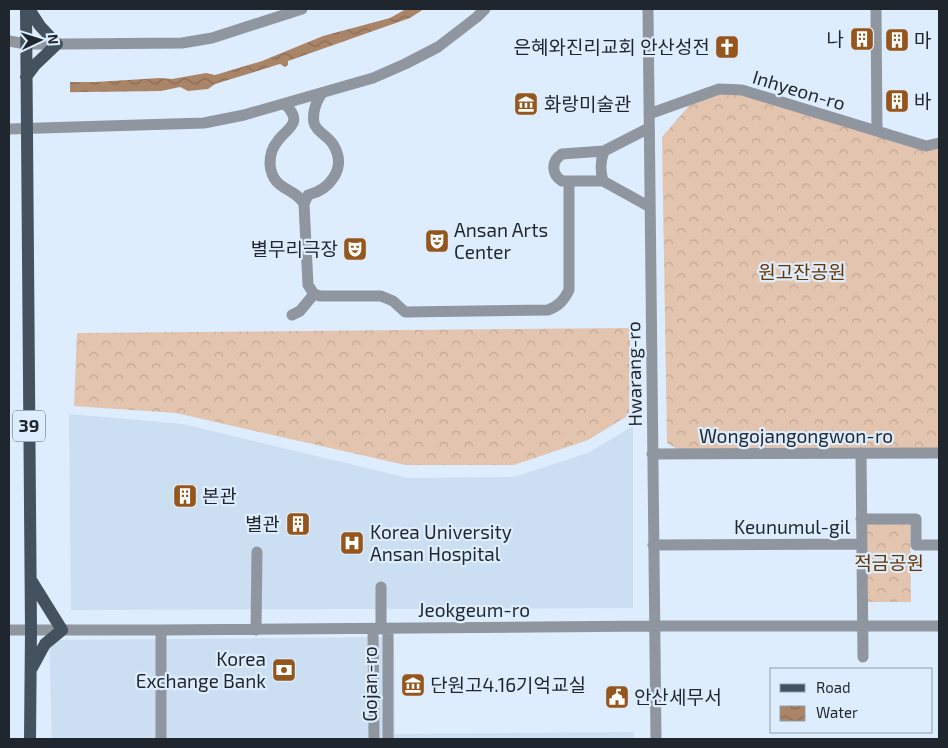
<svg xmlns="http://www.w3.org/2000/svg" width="948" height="748" font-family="'Exo 2','Noto Sans KR',sans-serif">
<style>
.built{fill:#cbdef2}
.forest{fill:url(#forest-crowns)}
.water{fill:url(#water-waves)}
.pier{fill:#deedfd}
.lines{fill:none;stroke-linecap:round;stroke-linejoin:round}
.minor{stroke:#8f969f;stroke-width:11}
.major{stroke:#44525f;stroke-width:12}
.labels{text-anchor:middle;stroke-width:4.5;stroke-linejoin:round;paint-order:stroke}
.shield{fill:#deedfd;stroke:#58626b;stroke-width:1}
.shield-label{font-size:18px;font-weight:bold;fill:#1f262d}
.poi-label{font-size:19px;fill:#1f262d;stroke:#deedfd;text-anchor:start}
.street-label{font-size:19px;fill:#1f262d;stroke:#deedfd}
.park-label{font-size:19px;fill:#673500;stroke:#deedfd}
</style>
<defs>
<pattern id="forest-crowns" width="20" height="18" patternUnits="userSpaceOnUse" patternTransform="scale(1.25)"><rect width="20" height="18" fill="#e3c4ae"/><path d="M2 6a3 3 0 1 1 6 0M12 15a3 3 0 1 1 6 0" fill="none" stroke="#c2a896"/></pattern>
<pattern id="water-waves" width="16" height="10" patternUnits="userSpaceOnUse" patternTransform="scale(1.25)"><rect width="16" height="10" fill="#aa8467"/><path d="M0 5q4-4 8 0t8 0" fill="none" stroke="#8a6c55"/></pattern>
</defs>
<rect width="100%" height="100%" fill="#deedfd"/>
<!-- built -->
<path class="built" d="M69 414 183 424 408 478 514 477 588 453 633 426V608L71 610Z
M394 637 395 734 634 732V739H52L49 640Z"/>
<!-- forest -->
<path class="forest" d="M735 85 923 142 939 139V450H679L667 443 662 137 694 100Z
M630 328 629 415 588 440 514 465H405L176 413 74 406 77 333Z
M910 523 911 602H867L866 524Z"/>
<!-- water -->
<path class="water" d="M406 9H424L410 18 288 61V65L285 67 280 64 215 84 208 89 188 91 180 87 161 91 9 93V82H95L160 78 172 79 206 73 215 75 262 61 323 36 390 18Z"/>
<!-- pier -->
<path class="pier" d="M9 80H70V94L9 95Z"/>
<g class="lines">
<!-- minor -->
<path class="minor" d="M648 9 656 739
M876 9 877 131
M9 41 26 44H65L182 43 212 38 302 9
M322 93C316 102 312 112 314 123 317 133 329 136 334 146 347 169 329 190 308 195L304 204 308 285 314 294 320 296H381L393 301 405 312 548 310C559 306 564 300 569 290V182
M285 104C305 124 286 128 277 142 272 148 270 157 270 164 272 191 295 187 304 204
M649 114 719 89 742 90 926 146 939 143
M649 128 604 151 562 154C551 161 551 174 562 181H603L650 207
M9 129 204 123 244 115 373 78 405 64 438 47 477 17 485 9
M603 181C600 170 600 162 604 151
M292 315 300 311 314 294
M861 453 863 657
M652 454 939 453
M861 519H916V545H939
M653 545 862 544
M373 629 374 739
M381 629V587
M388 629V739
M9 630H161L654 626H939
M161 630V739
M256 630 257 552"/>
<!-- major -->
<path class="major" d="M26 9 31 630 30 739
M26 77 35 65 57 44 40 26 29 9
M31 580 62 630 45 644 32 668"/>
</g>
<!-- icons -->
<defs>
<symbol id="building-square" viewBox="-11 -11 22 22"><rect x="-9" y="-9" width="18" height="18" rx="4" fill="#94561c" stroke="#deedfd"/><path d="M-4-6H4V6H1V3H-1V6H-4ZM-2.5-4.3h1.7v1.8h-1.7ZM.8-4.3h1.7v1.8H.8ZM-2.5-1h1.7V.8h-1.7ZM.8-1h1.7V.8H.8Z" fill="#fff"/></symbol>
<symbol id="church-square" viewBox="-11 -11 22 22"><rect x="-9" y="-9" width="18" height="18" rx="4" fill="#94561c" stroke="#deedfd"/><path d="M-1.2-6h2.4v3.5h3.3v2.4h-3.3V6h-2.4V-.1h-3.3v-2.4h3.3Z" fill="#fff"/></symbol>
<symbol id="museum-square" viewBox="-11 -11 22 22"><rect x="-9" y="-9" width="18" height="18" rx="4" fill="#94561c" stroke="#deedfd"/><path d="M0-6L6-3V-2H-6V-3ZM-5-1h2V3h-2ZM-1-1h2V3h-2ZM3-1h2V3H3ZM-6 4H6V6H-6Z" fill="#fff"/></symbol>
<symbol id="theatre-square" viewBox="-11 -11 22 22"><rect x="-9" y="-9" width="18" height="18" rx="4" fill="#94561c" stroke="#deedfd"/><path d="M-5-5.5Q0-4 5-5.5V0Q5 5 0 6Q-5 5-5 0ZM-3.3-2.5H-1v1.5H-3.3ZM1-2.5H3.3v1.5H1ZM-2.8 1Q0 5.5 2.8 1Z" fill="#fff"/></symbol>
<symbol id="hospital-square" viewBox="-11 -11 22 22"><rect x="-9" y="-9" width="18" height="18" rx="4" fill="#94561c" stroke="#deedfd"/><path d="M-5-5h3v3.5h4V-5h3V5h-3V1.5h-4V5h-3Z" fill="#fff"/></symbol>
<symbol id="bank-square" viewBox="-11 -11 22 22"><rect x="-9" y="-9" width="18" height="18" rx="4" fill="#94561c" stroke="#deedfd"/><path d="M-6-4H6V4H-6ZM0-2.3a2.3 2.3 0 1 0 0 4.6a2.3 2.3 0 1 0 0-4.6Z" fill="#fff"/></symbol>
<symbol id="civic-square" viewBox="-11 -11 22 22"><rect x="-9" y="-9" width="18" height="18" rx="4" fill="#94561c" stroke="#deedfd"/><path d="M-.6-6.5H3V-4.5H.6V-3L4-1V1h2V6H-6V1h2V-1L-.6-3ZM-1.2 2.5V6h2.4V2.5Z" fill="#fff"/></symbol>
</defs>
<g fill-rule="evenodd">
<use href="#building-square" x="848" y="25" width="28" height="28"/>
<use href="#building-square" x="883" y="26" width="28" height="28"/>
<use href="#church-square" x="713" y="33" width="28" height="28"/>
<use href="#building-square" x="883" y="87" width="28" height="28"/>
<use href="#museum-square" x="512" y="90" width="28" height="28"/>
<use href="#theatre-square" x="423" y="227" width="28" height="28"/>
<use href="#theatre-square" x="341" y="235" width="28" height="28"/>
<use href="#building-square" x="171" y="482" width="28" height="28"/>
<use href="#building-square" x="284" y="510" width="28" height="28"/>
<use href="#hospital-square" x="338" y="529" width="28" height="28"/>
<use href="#bank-square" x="270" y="656" width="28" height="28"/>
<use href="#museum-square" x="399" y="671" width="28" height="28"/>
<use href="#civic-square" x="603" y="683" width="28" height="28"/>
</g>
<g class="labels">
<!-- shield labels -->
<rect class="shield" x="13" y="410.5" width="32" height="31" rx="4"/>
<g class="shield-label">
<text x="29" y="432">39</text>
</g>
<!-- poi labels -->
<g class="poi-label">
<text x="844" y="46" text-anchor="end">나</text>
<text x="914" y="47">마</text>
<text x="710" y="54" text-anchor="end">은혜와진리교회 안산성전</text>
<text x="914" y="108">바</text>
<text x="544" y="111">화랑미술관</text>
<text x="454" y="237">Ansan Arts<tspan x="454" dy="22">Center</tspan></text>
<text x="338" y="256" text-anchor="end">별무리극장</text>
<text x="202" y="503">본관</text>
<text x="280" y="531" text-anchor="end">별관</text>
<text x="370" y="539">Korea University<tspan x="370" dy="22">Ansan Hospital</tspan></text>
<text x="266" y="666" text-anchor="end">Korea<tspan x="266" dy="22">Exchange Bank</tspan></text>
<text x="430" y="692">단원고4.16기억교실</text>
<text x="634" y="704">안산세무서</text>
</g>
<!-- street labels -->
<g class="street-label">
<text transform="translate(799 90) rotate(17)" y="7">Inhyeon-ro</text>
<text transform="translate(634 374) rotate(-91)" y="7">Hwarang-ro</text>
<text x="796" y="443">Wongojangongwon-ro</text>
<text x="792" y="534">Keunumul-gil</text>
<text x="474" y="617">Jeokgeum-ro</text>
<text transform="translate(370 684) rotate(-90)" y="7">Gojan-ro</text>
</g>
<!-- park labels -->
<g class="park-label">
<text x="802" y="279">원고잔공원</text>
<text x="889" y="570">적금공원</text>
</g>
</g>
<!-- border -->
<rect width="948" height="748" fill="none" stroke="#1f262d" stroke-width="20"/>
<!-- legend -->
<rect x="770" y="668" width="162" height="65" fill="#deedfd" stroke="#929daa"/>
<rect x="780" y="684" width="25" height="8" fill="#44525f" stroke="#929daa"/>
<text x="816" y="693" font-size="15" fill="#1f262d">Road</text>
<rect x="780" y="706" width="25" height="15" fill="url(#water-waves)" stroke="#929daa"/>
<text x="816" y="718" font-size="15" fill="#1f262d">Water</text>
<!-- north arrow -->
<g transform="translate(40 40) rotate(86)" stroke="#deedfd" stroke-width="4" paint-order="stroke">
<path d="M0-4L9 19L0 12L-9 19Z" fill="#1f262d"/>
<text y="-8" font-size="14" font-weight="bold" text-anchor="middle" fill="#1f262d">N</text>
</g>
</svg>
